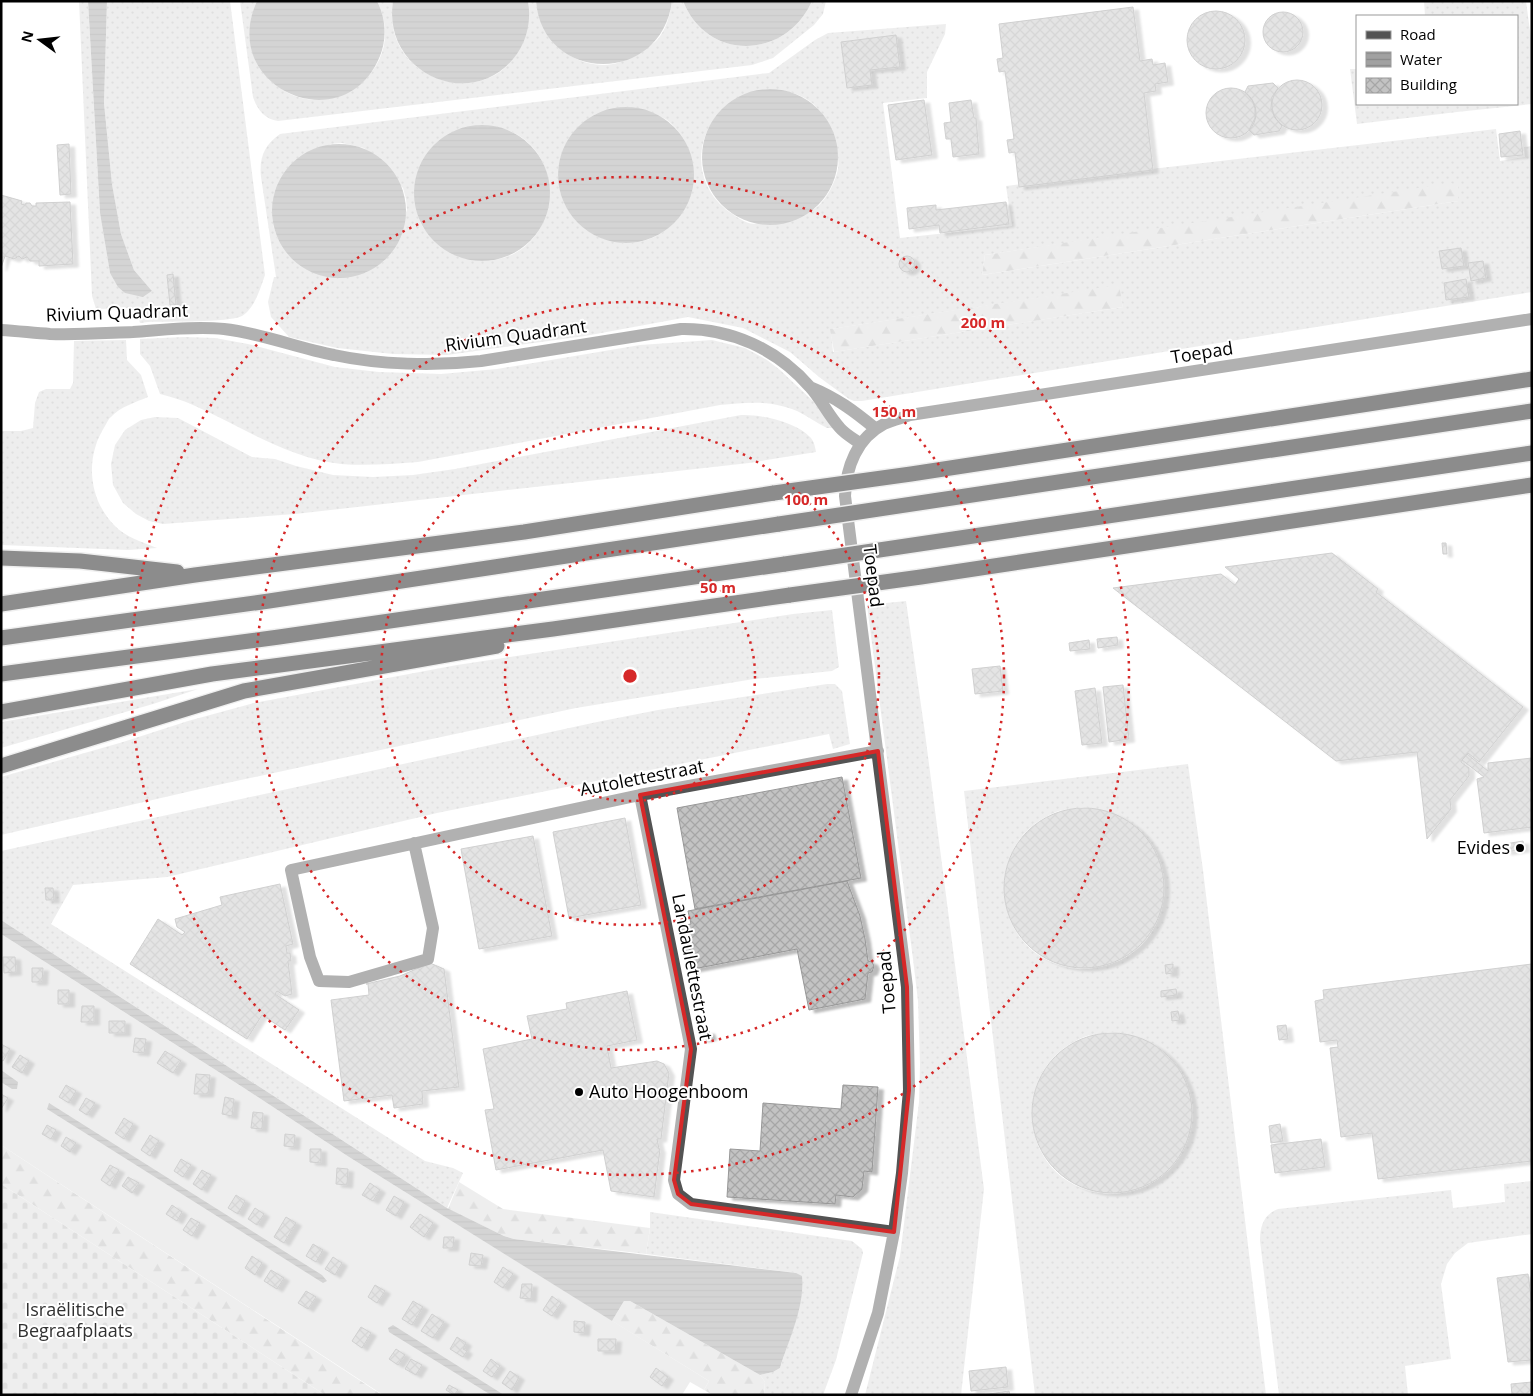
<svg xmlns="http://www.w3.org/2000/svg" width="1533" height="1396" font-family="'Open Sans',sans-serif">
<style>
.grass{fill:url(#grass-dots);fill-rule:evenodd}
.forest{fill:url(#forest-firs)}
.cemetery{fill:url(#cemetery-stones)}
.garden{fill:#dadada}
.water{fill:url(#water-rules)}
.building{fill:url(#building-cross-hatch);stroke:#979797;filter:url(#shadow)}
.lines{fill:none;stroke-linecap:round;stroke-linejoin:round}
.highway-casing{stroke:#dbdbdb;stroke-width:18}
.minor{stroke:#535353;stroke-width:12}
.highway{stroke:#000;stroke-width:15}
.highway-bridge-casing{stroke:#dbdbdb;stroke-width:18;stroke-linecap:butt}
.highway-bridge{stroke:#000;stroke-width:15}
.marked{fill:none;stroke:#d62828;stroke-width:4;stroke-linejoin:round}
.ring{fill:none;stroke:#d62828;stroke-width:2.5;stroke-dasharray:2.5 5}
.poi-dot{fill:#000;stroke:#fff;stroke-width:2}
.labels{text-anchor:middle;stroke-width:4;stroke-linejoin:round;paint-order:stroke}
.street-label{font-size:18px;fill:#000;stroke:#fff}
.poi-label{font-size:18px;fill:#000;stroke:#fff;text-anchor:end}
.park-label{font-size:18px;fill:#313131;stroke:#fff}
.centre{fill:#d62828;stroke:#fff;stroke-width:2.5}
.ring-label{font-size:15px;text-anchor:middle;font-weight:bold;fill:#d62828;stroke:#fff;stroke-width:4;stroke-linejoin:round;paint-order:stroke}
</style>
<defs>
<pattern id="grass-dots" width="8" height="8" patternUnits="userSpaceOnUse" patternTransform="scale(1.25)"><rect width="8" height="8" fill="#dadada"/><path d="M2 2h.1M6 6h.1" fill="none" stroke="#b9b9b9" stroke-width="1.8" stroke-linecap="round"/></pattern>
<pattern id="forest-firs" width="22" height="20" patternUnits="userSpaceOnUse" patternTransform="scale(1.25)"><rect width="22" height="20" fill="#dadada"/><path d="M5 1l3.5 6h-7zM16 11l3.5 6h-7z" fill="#b9b9b9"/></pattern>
<pattern id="cemetery-stones" width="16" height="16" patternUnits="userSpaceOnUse" patternTransform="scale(1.25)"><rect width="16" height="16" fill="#dadada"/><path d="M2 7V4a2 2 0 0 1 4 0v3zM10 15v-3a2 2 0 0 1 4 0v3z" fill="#b9b9b9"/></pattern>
<pattern id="water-rules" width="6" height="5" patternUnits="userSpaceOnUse" patternTransform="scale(1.25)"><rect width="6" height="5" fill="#a1a1a1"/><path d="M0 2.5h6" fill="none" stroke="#898989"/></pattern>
<pattern id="building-cross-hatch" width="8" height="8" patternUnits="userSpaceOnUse" patternTransform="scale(1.25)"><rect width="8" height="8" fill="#c3c3c3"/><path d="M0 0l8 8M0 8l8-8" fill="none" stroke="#a6a6a6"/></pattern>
<filter id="shadow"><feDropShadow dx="5.5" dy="3" stdDeviation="1" flood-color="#0004"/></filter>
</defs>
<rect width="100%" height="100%" fill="#fff"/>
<!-- grass -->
<path class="grass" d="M79 1H88L100 213 110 273 143 297 152 291 134 270 121 234 112 184 104 103 107 1H230L265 275C260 289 255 308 242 316 228 323 167 321 148 322L140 323 136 308 96 309 92 296Z
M240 1H257C247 23 246 47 260 67 309 141 415 77 377 1H393C379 88 504 116 524 35 527 23 530 13 528 1H536C539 38 575 71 613 64 620 63 628 57 634 54 640 51 646 49 651 45 665 36 670 16 672 1H683C707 62 786 60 812 1H826L823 14 814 25 773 58 752 65 278 121C264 119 257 109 253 97Z
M1424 1H1526L1532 46V104L1457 112 1357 124 1350 69H1357V104H1517V16H1425Z
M946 24 945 34 927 72V98L883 103 900 238 1012 226 1006 186 1496 129 1500 161 1525 157 1524 147 1532 146V292L862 401H854L849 399 819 377 790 352 743 328 688 317 585 336 447 355 393 354 337 348 289 337 271 317 268 302 274 277H276L261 177C259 158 264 145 280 134L769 73 815 40 828 33ZM772 89C789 90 808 96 819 110 824 115 825 124 828 131 831 140 836 150 838 160 841 173 826 203 814 209 806 214 790 215 781 218 773 220 763 224 755 224 748 224 739 219 734 215 674 177 702 92 772 89ZM596 114C611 114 627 115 642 116 648 116 655 115 661 117 671 120 685 138 688 148 691 156 690 166 690 174 691 180 692 187 691 193 689 201 685 207 680 213 676 218 673 224 668 228 657 238 641 243 626 243 553 239 533 150 596 114ZM482 125C577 130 567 264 479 261 463 260 452 253 439 242 435 238 429 234 425 230 419 222 417 211 415 201 411 159 441 129 482 125ZM342 143 364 148 403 188 406 199 407 210 384 261 365 273 278 239 274 228 272 217 330 144ZM1458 201 982 275 985 255 1114 236ZM1118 286 1123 307 833 352 831 329Z
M184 337 215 338 248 344 335 367 379 372 441 374 497 369 640 345 712 340 745 348 767 360 780 370 814 402 833 428H827C817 423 807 416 797 411 771 400 748 402 720 405L418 462C392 464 366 466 341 464 287 458 241 426 193 405 182 400 171 397 160 394L150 366 140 354V339Z
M126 340 127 360 141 375 148 397C136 402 120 407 111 417 108 419 107 423 105 426 85 457 88 498 114 525 125 537 142 542 157 548L128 550 1 545V431H21L33 428 35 403 39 392 46 389H70L73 383 74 341Z
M741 415C760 414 796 422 810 437 814 441 815 446 816 452L749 463 295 514 163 524 149 521 136 514 123 503 113 485 111 464 115 445 125 430 141 420 155 417 178 418 252 457 275 459 296 466 333 475 373 477 413 475 455 469Z
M906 601 925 733 984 1189 961 1395H865L900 1256 919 1102 920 1064 918 1001 913 959 867 605Z
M832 610 839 667 832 671 754 679 576 708 213 786 1 835V777L123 742 188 721 254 703 457 665 793 614Z
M827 684H835L842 691 850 744 833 749 829 734 437 813 167 877 73 885 51 924 425 1161 453 1168 463 1173 447 1208 1 920V851L597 722 658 710Z
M198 689 153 704 1 748V722Z
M1188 764 1203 870 1266 1395H1035L964 791ZM1082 807C1099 810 1113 812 1128 821 1132 824 1136 828 1139 831 1168 858 1171 902 1150 935 1139 952 1117 965 1097 967 1091 968 1084 970 1078 969 992 960 976 845 1056 812 1064 809 1074 809 1082 807ZM1110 1032C1127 1035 1141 1037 1156 1046 1160 1048 1164 1052 1167 1056 1196 1083 1199 1126 1178 1159 1167 1176 1145 1190 1125 1192 1119 1193 1112 1195 1106 1194 1020 1186 1004 1070 1084 1037 1091 1034 1101 1034 1110 1032Z
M1532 1181V1234L1468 1243 1455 1253 1447 1264 1441 1284 1451 1359 1405 1366 1408 1395H1279L1260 1241C1260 1227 1263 1215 1278 1209L1451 1190 1453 1208 1505 1202 1504 1184Z
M650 1212 852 1241 862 1249 863 1253 836 1360 823 1395H764L765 1382 760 1375 773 1372 780 1368 799 1309 796 1273 646 1254 650 1228Z"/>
<!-- forest -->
<path class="forest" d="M1451 183 1458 186V201L982 275 985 255Z
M1119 285 1123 307 834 352 830 329Z
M1 1145 382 1395H325L1 1184Z
M459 1182 503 1209 650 1228 646 1254 514 1239 504 1236 448 1209Z
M624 1301H630L760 1375 765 1382 764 1395H713L704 1390 709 1381 612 1321Z"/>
<!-- cemetery -->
<path class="cemetery" d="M1 1184 325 1395H1Z"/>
<!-- garden -->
<path class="garden" d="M1 934 244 1088 349 1157 709 1381 704 1390 690 1382 682 1395H383L1 1145Z"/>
<!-- water -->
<path class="water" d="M88 1H107L104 103 112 184 121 234 134 270 152 291 143 297 125 293 118 287 110 273 100 213Z
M257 1H377C386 18 387 39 380 56 345 143 217 88 257 1Z
M393 1H528C531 18 528 35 520 49 481 116 381 77 393 1Z
M536 1H672C661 87 542 83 536 1Z
M683 1H812C786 60 707 62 683 1Z
M702 157a68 68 0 1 1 136 0a68 68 0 1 1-136 0Z
M558 175a68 68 0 1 1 136 0a68 68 0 1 1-136 0Z
M414 193a68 68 0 1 1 136 0a68 68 0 1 1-136 0Z
M272 211a67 67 0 1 1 134 0a67 67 0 1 1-134 0Z
M1 920 447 1208 504 1236 514 1239 796 1273 802 1276C805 1307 789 1339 780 1368L773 1372 760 1375 630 1301H624L612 1321 349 1157 244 1088 1 934Z
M1 1070 18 1082 17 1089H12L1 1082Z
M49 1103 322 1275 327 1281 323 1283 47 1109Z
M393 1325 504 1395H491L389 1332 388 1328Z"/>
<!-- building -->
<path class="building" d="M1133 7 1140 61 1152 59 1153 65 1165 63 1168 82 1155 84 1156 91 1144 93 1153 170 1019 187 1015 152 1009 153 1007 140 1014 139 1005 71 999 72 997 59 1003 58 999 24Z
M1187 40a29 29 0 1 1 58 0a29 29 0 1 1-58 0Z
M1263 32a20 20 0 1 1 40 0a20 20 0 1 1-40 0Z
M896 35 900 67 870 70 872 85 847 88 841 42Z
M1272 105a25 25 0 1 1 50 0a25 25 0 1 1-50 0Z
M1273 83 1278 88 1272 97 1271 108 1275 118 1282 126 1279 131 1254 135 1249 130 1255 118V108L1252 100 1245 92 1248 86Z
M1206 113a25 25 0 1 1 50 0a25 25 0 1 1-50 0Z
M924 100 932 155 896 160 888 105Z
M971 100 974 118H976L979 154 953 157 951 139H946L944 123 951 122 949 103Z
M1520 131 1523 155 1501 157 1499 134Z
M69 144 71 194 60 195 57 145Z
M1 195 22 201 21 204 25 205 26 203H30L32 206H36V203L70 202 73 264 39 266V261H30L27 257 22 259 19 256 14 259 5 256 1 268Z
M1006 202 1009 224 940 233 939 225 909 229 907 208 936 205V210Z
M1461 248 1464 266 1442 269 1439 251Z
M899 264a8 8 0 1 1 16 0a8 8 0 1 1-16 0Z
M1483 261 1486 278 1471 281 1468 263Z
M173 274 176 305H170L167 275Z
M1466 279 1469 297 1446 300 1444 283Z
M1442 543H1446L1447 554H1443Z
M1332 553 1378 589 1376 592 1523 707 1479 762 1468 753 1462 760 1461 762 1469 768V776L1450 800 1451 809 1427 839 1417 752 1336 761 1113 588 1221 574 1235 585 1239 579 1225 567Z
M1117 637 1118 645 1098 648 1097 639Z
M1089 640 1090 649 1070 651 1069 643Z
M1000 666 1003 691 975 694 972 669Z
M1123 685 1129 739 1109 742 1103 687Z
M1095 688 1102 743 1082 745 1075 691Z
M1467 754 1488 771V763L1532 758V827L1484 833 1477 779 1484 777 1462 760Z
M842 777 861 878 695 909 677 808Z
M1004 888a80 80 0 1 1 160 0a80 80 0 1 1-160 0Z
M625 818 641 905 569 918 553 832Z
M533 836 552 936 479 949 461 849Z
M1523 841 1524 849 1506 852 1505 844Z
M847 881 860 916 865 939 868 961 872 962 874 966 872 972 868 973 865 999 809 1010 797 949 688 970 680 926 691 924 688 911Z
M280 884 293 944 286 946 287 953H290L291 961H288L292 994 285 996 277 991 275 994 299 1010 285 1030 262 1015 247 1039 130 964 158 919 182 935 185 932 177 927 175 919 222 905 220 897Z
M45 888H53L54 900H46Z
M3 957H15L16 972 4 973Z
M430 963 444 969 459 1087 422 1091 423 1104 394 1108 392 1095 344 1101 331 1000 369 995 368 984H366L400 976Z
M1173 964V973L1166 974 1165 965Z
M1532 964V1161L1378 1179 1372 1133 1341 1137 1330 1048 1338 1047 1337 1040 1320 1042 1315 1001 1324 999 1323 990Z
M32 968H43L42 982H32Z
M1176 989 1177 995 1161 997V991Z
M58 990H69V1004H58Z
M627 991 637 1040 607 1046 611 1068 657 1061 664 1064 669 1073 661 1139H657L659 1149H660L654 1197 611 1191 603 1150 496 1170 485 1110 494 1109 483 1049 532 1039 527 1016 567 1009 566 1003Z
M82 1006H94V1022H81Z
M1178 1011 1180 1020 1172 1021 1171 1012Z
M109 1021H125V1033H109Z
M1286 1025 1288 1039 1279 1040 1277 1026Z
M709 1031 711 1037 702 1039 701 1033Z
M1032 1113a80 80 0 1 1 160 0a80 80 0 1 1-160 0Z
M135 1038 146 1039 144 1053 133 1052Z
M1 1044 10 1049 3 1061 1 1060Z
M165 1051 181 1061 173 1073 157 1063Z
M20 1055 29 1061 22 1073 12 1067Z
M196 1074 210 1075 208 1094H194Z
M66 1085 76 1091 69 1103 59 1097Z
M843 1085 878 1087 872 1172 864 1171 862 1189 853 1197 836 1195 835 1204 727 1197 730 1149 760 1151 763 1103 841 1109Z
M1 1094 8 1098 1 1109Z
M225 1097 234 1099 232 1116 222 1114Z
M86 1098 95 1103 87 1115 79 1110Z
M253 1112 263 1113 262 1129 251 1128Z
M124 1118 133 1124 124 1139 115 1133Z
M1280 1124 1283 1141 1271 1143 1269 1126Z
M47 1125 56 1130 51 1139 42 1134Z
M285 1134 295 1135 294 1147 284 1146Z
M150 1135 159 1141 150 1156 141 1150Z
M66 1137 76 1143 70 1152 61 1146Z
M1321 1139 1325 1167 1275 1173 1271 1145Z
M310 1149H321V1163L310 1162Z
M181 1159 191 1165 183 1177 174 1171Z
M110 1165 119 1170 110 1186 101 1180Z
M337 1168 348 1169 347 1185 336 1184Z
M202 1170 211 1175 202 1190 193 1184Z
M128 1177 139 1183 132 1193 122 1186Z
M370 1183 380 1190 373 1201 362 1195Z
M236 1195 245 1201 238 1214 228 1208Z
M394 1196 404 1202 396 1216 386 1210Z
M172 1205 182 1212 177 1221 166 1214Z
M255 1208 264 1214 257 1225 248 1219Z
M420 1214 433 1223 424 1237 410 1227Z
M286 1217 296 1223 284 1243 274 1237Z
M191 1218 200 1223 192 1236 183 1230Z
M444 1237H454L453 1248H443Z
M313 1244 323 1250 316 1262 306 1256Z
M471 1253 483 1255 481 1266 469 1265Z
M252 1256 262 1263 255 1275 245 1268Z
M333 1257 342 1263 335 1275 325 1269Z
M503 1267 513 1274 503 1288 494 1282Z
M271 1270 284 1278 277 1289 264 1281Z
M1528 1274 1532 1305V1360L1508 1362 1497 1278Z
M522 1284H532L531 1299 520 1298Z
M375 1285 385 1291 377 1303 368 1297Z
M306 1291 316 1297 308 1309 298 1303Z
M552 1296 561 1303 552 1316 543 1310Z
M413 1301 423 1307 412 1325 402 1319Z
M432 1314 444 1322 433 1338 421 1331Z
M574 1321 585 1322 584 1333 574 1332Z
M361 1327 371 1333 362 1348 352 1341Z
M457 1337 466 1343 463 1349 467 1351 463 1357 450 1349Z
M598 1339H616L615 1351H598Z
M396 1349 405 1355 398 1365 389 1359Z
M411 1359 422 1365 416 1375 405 1369Z
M491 1359 500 1366 492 1377 483 1371Z
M1006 1367 1008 1387 971 1391 969 1371Z
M656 1368 668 1377 662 1386 650 1377Z
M510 1371 519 1377 512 1390 502 1383Z
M1532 1382V1395H1512L1511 1384Z
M449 1385 458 1390 454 1395 446 1390Z
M1009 1391 1010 1395H982Z"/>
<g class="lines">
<defs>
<path id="highway" d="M1 558 80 561 177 572
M1 604 195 575 524 532 774 493
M1 638 269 601 779 524
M1 674 279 637 785 564
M1 712 212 674 553 629 790 595
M1 766 244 691 497 646"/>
</defs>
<!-- highway casing -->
<use href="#highway" class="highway-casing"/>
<!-- minor -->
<path class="minor" d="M1 330C18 331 34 333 50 334 78 335 106 333 133 332 163 330 194 326 224 329 261 333 297 348 334 355 380 365 435 366 481 361L681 329C731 328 777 349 810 387 821 399 828 415 840 428 845 434 854 439 861 444
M810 387C837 398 854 411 876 429
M640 795 691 1049 674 1180 678 1194 691 1204 894 1232
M414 843 433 928 428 959 349 982 319 981 310 957 291 870 640 795 878 751
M851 1395 878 1313 894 1232 902 1173 909 1090 907 987 845 496C846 467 857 438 884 424 892 420 902 418 910 415L1532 319"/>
<!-- highway -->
<use href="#highway" class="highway"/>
<defs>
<path id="highway-bridge" d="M774 493 911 474 1532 379
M779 524 1532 411
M785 564 1532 453
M790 595 921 577 1532 485"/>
</defs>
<!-- highway-bridge casing -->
<use href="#highway-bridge" class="highway-bridge-casing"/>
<!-- highway-bridge -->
<use href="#highway-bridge" class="highway-bridge"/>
</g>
<!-- marked area -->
<path d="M0 0H1533V1396H0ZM878 751 907 987 909 1090 894 1232 691 1204 678 1194 674 1180 691 1049 640 795Z" fill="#fff" fill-opacity=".55" fill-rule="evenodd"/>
<path class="marked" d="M878 751 907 987 909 1090 894 1232 691 1204 678 1194 674 1180 691 1049 640 795Z"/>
<!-- distance rings -->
<g class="ring">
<circle cx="630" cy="676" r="125"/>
<circle cx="630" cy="676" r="249"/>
<circle cx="630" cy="676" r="374"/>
<circle cx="630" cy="676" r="499"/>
</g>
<!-- markers -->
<g class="poi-dot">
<circle cx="1520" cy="848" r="5"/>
<circle cx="579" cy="1092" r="5"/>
</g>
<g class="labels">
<!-- street labels -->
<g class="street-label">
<text transform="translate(117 313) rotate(-2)" y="6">Rivium Quadrant</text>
<text transform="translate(516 336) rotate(-8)" y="6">Rivium Quadrant</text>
<text transform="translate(1202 353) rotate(-9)" y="6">Toepad</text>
<text transform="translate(873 576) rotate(83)" y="6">Toepad</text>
<text transform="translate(642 778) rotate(-11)" y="6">Autolettestraat</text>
<text transform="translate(692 967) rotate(79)" y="6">Landaulettestraat</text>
<text transform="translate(887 982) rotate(-95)" y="6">Toepad</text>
</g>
<!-- poi labels -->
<g class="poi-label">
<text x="1510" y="854">Evides</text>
<text x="589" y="1098" text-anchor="start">Auto Hoogenboom</text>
</g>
<!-- park labels -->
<g class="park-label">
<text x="75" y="1316">Israëlitische<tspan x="75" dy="21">Begraafplaats</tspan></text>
</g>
</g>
<circle cx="630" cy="676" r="8" class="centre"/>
<g class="ring-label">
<text x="983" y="328">200 m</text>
<text x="894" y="417">150 m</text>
<text x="806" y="505">100 m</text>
<text x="718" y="593">50 m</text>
</g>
<!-- border -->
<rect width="1533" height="1396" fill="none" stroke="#000000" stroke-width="5"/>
<!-- legend -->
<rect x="1356" y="15" width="162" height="90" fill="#ffffff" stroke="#999999"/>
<rect x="1366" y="31" width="25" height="8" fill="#535353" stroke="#999999"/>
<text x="1400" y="40" font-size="15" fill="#000000">Road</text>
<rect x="1366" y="52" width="25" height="15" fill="url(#water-rules)" stroke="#999999"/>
<text x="1400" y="65" font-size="15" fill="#000000">Water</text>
<rect x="1366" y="78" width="25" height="15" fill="url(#building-cross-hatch)" stroke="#999999"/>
<text x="1400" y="90" font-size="15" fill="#000000">Building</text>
<!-- north arrow -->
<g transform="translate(40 40) rotate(285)" stroke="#ffffff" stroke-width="4" paint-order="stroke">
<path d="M0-4L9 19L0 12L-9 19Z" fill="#000000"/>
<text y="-8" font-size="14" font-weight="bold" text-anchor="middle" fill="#000000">N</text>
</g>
</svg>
